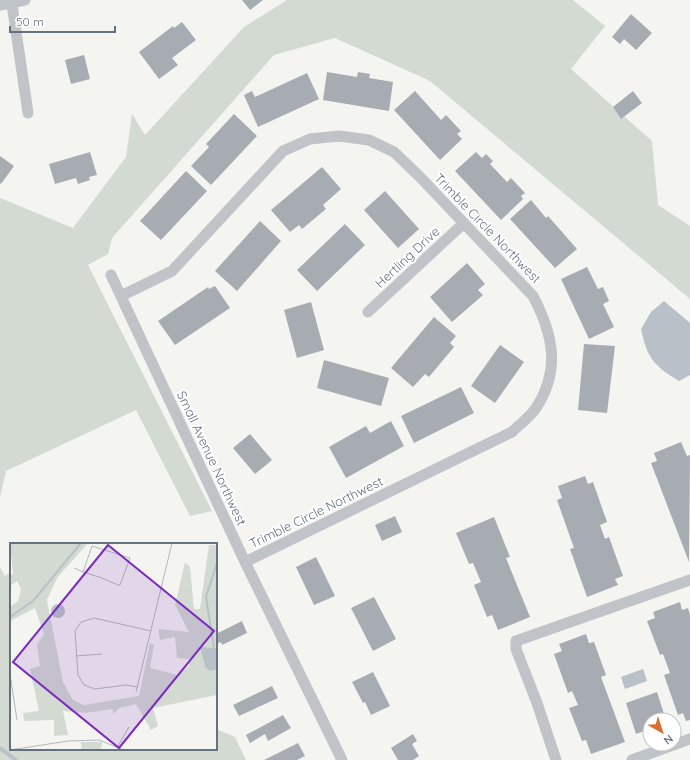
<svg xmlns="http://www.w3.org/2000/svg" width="690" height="760" font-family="Quicksand,sans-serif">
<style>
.green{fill:#d3dad1}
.water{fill:#b8c1c7}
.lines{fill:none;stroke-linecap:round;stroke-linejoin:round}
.stream{stroke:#b8c1c7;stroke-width:4}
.building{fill:#a7acb3}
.minor{stroke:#c0c3c7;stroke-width:11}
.labels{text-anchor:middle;stroke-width:4;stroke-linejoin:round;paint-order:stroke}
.street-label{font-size:13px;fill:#657181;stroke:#fff}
.inset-river{fill:none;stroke:#b8c1c7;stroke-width:2}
.inset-road{fill:none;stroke:#b2b8bd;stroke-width:1}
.view{fill:#7b2cbf;fill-opacity:0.15;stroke:#7b2cbf;stroke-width:2}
.inset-edge{fill:none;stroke:#657181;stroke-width:2}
</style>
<rect width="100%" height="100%" fill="#f4f5f1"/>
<!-- green -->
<path class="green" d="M287 0H573L605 26 571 69 652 141 658 205 690 226V299L430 81 335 38 274 55 112 238 108 254 88 265 212 511 190 516 136 410 6 471 0 497V198L73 228 126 157 132 114 145 135 244 27Z
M0 567 5 576 11 572V749H216V729L235 737 246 760H0Z"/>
<!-- water -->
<path class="water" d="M664 301 690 323V375L679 381C654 366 647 358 641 329L651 312Z
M643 669 647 681 625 689 621 677Z"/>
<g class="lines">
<!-- stream -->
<path class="stream" d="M0 748 16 760"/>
</g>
<!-- building -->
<path class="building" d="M242 0H263L250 10Z
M631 14 652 33 636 50 624 39 620 44 612 37Z
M182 22 196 40 172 58 178 65 159 79 139 52 173 26 174 28Z
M84 55 90 79 71 84 65 60Z
M327 72 357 77 358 72 370 74 369 78 393 82 389 111 323 100Z
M307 73 319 99 258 127 244 95 252 91 255 97Z
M415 91 441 120 446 115 461 131 457 134 462 139 440 160 394 110Z
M633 91 642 103 621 119 613 107Z
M234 114 257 136 211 185 191 166 209 147 206 144Z
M90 152 97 175 89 177 90 180 78 184 76 178 55 184 49 164Z
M476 152 482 158 486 154 493 161 490 164 507 182 511 178 525 193 521 196 523 199 501 220 455 171Z
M0 156 14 166 1 184 0 183Z
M322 167 341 189 323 205 326 209 302 229 299 225 290 232 271 210Z
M186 171 207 191 161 240 140 221Z
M385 191 419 229 398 248 364 210Z
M531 200 546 218 548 216 577 249 555 268 510 219Z
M260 221 281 241 237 291 215 271Z
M345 224 365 245 317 291 297 270Z
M467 263 485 284 478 290 483 295 452 322 430 297Z
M587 267 598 289 603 287 609 301 603 304 614 327 589 339 561 279Z
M215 286 230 308 175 345 158 321 208 287 209 289Z
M311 302 324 350 297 358 284 310Z
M434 317 456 336 450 343 454 347 429 377 425 374 413 387 391 368Z
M584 344 615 346 607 413 578 410Z
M500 345 524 362 495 403 471 386Z
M324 360 389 378 381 406 317 388Z
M461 387 474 413 414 443 401 416Z
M391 421 404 446 346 478 329 447 366 426 370 433Z
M250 434 272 460 255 474 233 448Z
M681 442 687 456 690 455 689 562 651 463 657 461 654 453Z
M585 476 588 484 593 482 607 522 600 525 605 539 609 537 623 576 615 579 618 585 587 597 570 549 574 548 557 500 562 498 558 486Z
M395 516 402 532 382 541 375 525Z
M494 517 510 557 506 558 530 617 498 630 492 615 487 617 474 585 481 582 473 563 469 564 456 533Z
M316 557 335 596 314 605 296 567Z
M374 597 396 639 373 651 351 608Z
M680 602 682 610 688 608 690 615V720L686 721 683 713 678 715 664 675 670 673 663 654 660 655 647 621 655 618 653 612Z
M242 621 247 633 222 645 221 642 216 644V634Z
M586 634 589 643 594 642 606 675 601 677 625 742 591 754 586 740 582 741 569 708 578 705 572 691 568 693 554 654 562 651 559 644Z
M373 672 390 706 371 715 365 702 363 703 352 682Z
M272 686 278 698 239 716 233 705Z
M657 692 666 720H650V729L636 734 626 703Z
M283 715 291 728 268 741 265 734 250 743 246 735Z
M413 734 417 741 412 744 419 756 413 760H398L391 748Z
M298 743 305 756 297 760H264Z"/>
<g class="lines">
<!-- minor -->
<path class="minor" d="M12 4 28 113
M0 5 25 0
M111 275 245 562 342 760
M121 296 172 271 283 151 310 139 339 136 369 140 394 152 420 177 533 296C553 334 561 370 536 408 530 417 519 425 512 432L245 562
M368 312 464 223
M556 760 537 703 516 649V641L690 580
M632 760 690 739"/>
</g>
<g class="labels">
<!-- street labels -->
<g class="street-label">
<text transform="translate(488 228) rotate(46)" y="5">Trimble Circle Northwest</text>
<text transform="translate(407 257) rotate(-43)" y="5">Hertling Drive</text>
<text transform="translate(212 458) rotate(65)" y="5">Small Avenue Northwest</text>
<text transform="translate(316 512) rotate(-26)" y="5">Trimble Circle Northwest</text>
</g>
</g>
<!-- overview -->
<g transform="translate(10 543)">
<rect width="207" height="207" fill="#f4f5f1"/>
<path d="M0 0H78L47 35 37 57 53 139 63 157 74 162 129 153 140 100 144 102 140 125 167 132 179 123 180 116 167 115 165 94 150 97 148 86 179 89 165 62 175 19 180 24 184 66H190L199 2H207V104L191 106 194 122 207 126V152L143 165 148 183 141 187 126 161 109 165 103 171V166L75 170 53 168 58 192 44 193V177L14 178 13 170 29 168 20 126 30 123 27 102 34 91 25 65 0 78V64L8 58 11 46 7 38 0 43V33L3 31ZM71 199H92L91 207H72Z" fill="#d3dad1"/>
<path d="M41 68a7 7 0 1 1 14 0a7 7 0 1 1-14 0ZM190 104 207 105V126L200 128 195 124Z" fill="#b8c1c7"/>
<path class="inset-river" d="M0 74 23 58 71 0M204 105 196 54 207 20"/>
<path class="inset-road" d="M64 25 73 29 92 35 108 42H110L120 15 82 3 73 29M66 113 92 111M0 131 7 177M128 144 116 142 85 146 74 142 68 132 65 88 71 79 84 75 141 88M126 149 162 0M108 203 119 184M0 207 58 198 89 197 114 207"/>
<path class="view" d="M98 2 204 88 109 205 3 119Z"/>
<rect width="207" height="207" class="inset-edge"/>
</g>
<!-- north arrow -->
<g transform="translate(662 732) rotate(141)"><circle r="19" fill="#ffffff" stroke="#c1c6cd"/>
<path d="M0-3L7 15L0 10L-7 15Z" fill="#d96f2d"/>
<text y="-6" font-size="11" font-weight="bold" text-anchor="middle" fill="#657181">N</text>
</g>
<!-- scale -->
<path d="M10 26v6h105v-6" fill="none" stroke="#657181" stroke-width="2"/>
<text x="16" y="26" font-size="12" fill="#657181" stroke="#ffffff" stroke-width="3" paint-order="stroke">50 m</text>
</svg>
